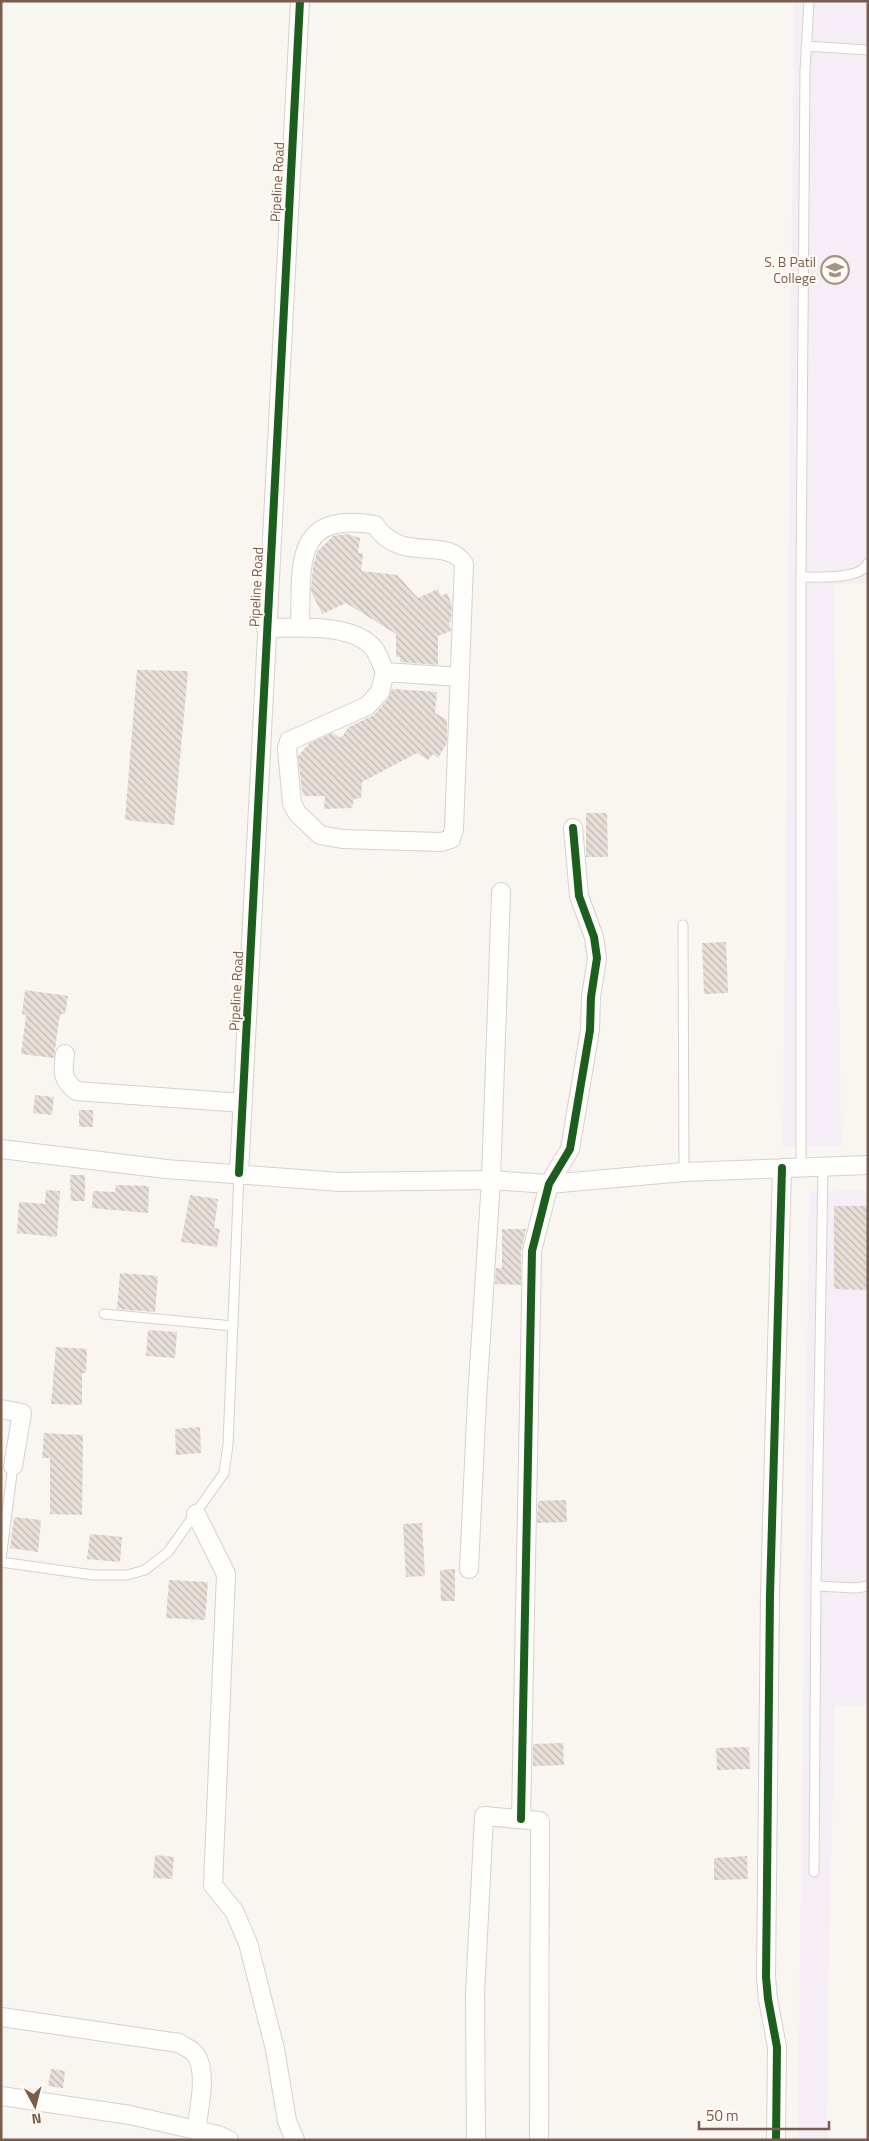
<svg xmlns="http://www.w3.org/2000/svg" width="869" height="2141" font-family="'Titillium Web',sans-serif">
<style>
.education{fill:#f6eef6}
.building{fill:url(#building-back-hatch)}
.lines{fill:none;stroke-linecap:round;stroke-linejoin:round}
.service-casing{stroke:#d7d1cb;stroke-width:11}
.minor-casing{stroke:#d7d1cb;stroke-width:20}
.service{stroke:#fefefd;stroke-width:9}
.minor{stroke:#fefefd;stroke-width:18}
.cycleway-casing{stroke:#fffaf3;stroke-width:11}
.cycleway{stroke:#1b5e20;stroke-width:8}
.labels{text-anchor:middle;stroke-width:4;stroke-linejoin:round;paint-order:stroke}
.street-label{font-size:14px;fill:#7a5c4d;stroke:#fffaf3}
.poi-label{font-size:14px;fill:#7a5c4d;stroke:#fffaf3;text-anchor:end}
</style>
<defs>
<pattern id="building-back-hatch" width="6" height="6" patternUnits="userSpaceOnUse" patternTransform="scale(1.25)"><rect width="6" height="6" fill="#e6ded7"/><path d="M-1 5l2 2M0 0l6 6M5-1l2 2" fill="none" stroke="#bfb7b1"/></pattern>
</defs>
<rect width="100%" height="100%" fill="#f9f5f0"/>
<!-- education -->
<path class="education" d="M794 1H868V583L834 584 841 1146 783 1147Z
M868 1190V1706L835 1705 828 1994 827 2140H798L809 1192Z"/>
<!-- building -->
<path class="building" d="M347 534 360 538 358 553H363L361 571 397 575 418 598 438 589 441 596 447 593 452 605 451 621 449 622 451 631 438 636V665L400 662V657H396V634L346 603 322 614 311 591 313 567 317 552 333 536Z
M137 670 188 671 174 825 125 820Z
M392 689 437 692 435 713 447 720V743L438 758 433 754 428 760 417 753 362 782 361 798 354 799 352 808 324 809 325 796H304L302 790 298 756 310 743 332 733 341 738 349 727 374 715 388 699Z
M586 813H607L608 857H586Z
M726 942 728 993 704 994 702 943Z
M25 990 68 996 65 1014H61L59 1019 54 1058 21 1054 26 1015 22 1014Z
M35 1095 54 1097 52 1115 33 1113Z
M79 1110H93V1127H79Z
M70 1175H85V1201H71Z
M116 1185 149 1186 148 1213 92 1208 93 1191 115 1192Z
M46 1190 60 1191 57 1237 17 1233 19 1202 45 1204Z
M190 1195 218 1199 214 1228 220 1229 217 1247 181 1242Z
M834 1206H868V1290L834 1289Z
M502 1229H526L521 1251V1285L495 1284 496 1268H502Z
M120 1273 158 1276 155 1312 117 1309Z
M148 1330 177 1332 175 1358 146 1356Z
M56 1347 87 1349 86 1373H82V1405L51 1404Z
M200 1427 201 1453 176 1455 175 1429Z
M44 1433 83 1435 82 1515 50 1514V1458H42Z
M566 1500 567 1522 537 1523 538 1501Z
M14 1517 41 1520 38 1552 10 1548Z
M422 1523 425 1576 406 1577 403 1524Z
M90 1534 122 1537 120 1562 87 1559Z
M455 1569V1601H441L440 1570Z
M169 1580 208 1582 205 1620 166 1618Z
M563 1743 564 1765 533 1766V1744Z
M749 1747 750 1769 717 1770 716 1748Z
M155 1855 174 1857 172 1879 153 1878Z
M747 1856 748 1879 714 1880V1858Z
M51 2069 65 2071 63 2088 48 2086Z"/>
<g class="lines">
<defs>
<path id="service" d="M806 46 868 50
M801 577C817 577 861 580 868 563
M683 925 684 1172
M801 1167V577L805 71 809 1
M104 1314 233 1326
M1 1559 13 1466
M1 1562 93 1575H127L145 1570 168 1552 224 1473 228 1445 239 1173
M816 1586 823 1166
M814 1872 816 1586 856 1588 868 1586"/>
<path id="minor" d="M266 628C297 628 355 622 375 650 379 657 382 665 385 672L380 692 367 706 289 741 287 749 292 803 297 813 320 835 342 839 441 842 451 839 454 829 464 564C447 535 401 565 375 525 291 510 302 568 300 627
M385 672 460 677
M65 1054C63 1072 61 1078 76 1091L243 1103
M1 1149 166 1169 340 1182 491 1180 549 1184 684 1172 868 1165
M239 1173 300 1
M1 1409 22 1413 13 1466
M196 1514 226 1574 213 1885 234 1911 248 1943 275 2049 287 2121 295 2140
M469 1569 477 1399 491 1180 501 892
M521 1819 532 1251 549 1184 570 1149 590 1030 591 997 597 958 594 937 579 896 573 828
M1 2017 179 2043C183 2046 189 2048 193 2052 209 2066 199 2110 196 2130
M1 2096 130 2115 218 2135 229 2140
M476 2140 475 1994 484 1816 540 1821 539 2140
M776 2140 777 2047 768 1999 766 1977 770 1595 782 1168"/>
</defs>
<!-- service casing -->
<use href="#service" class="service-casing"/>
<!-- minor casing -->
<use href="#minor" class="minor-casing"/>
<!-- service -->
<use href="#service" class="service"/>
<!-- minor -->
<use href="#minor" class="minor"/>
<defs>
<path id="cycleway" d="M239 1173 300 1
M521 1819 532 1251 549 1184 570 1149 590 1030 591 997 597 958 594 937 579 896 573 828
M776 2140 777 2047 768 1999 766 1977 770 1595 782 1168"/>
</defs>
<!-- cycleway casing -->
<use href="#cycleway" class="cycleway-casing"/>
<!-- cycleway -->
<use href="#cycleway" class="cycleway"/>
</g>
<!-- icons -->
<defs>
<symbol id="university-ring" viewBox="-11 -11 22 22"><circle r="9.5" fill="#fffaf3" stroke="#a69286" stroke-width="1.5"/><path d="M0-5L7-2L0 1L-7-2ZM-4 1L0 2.5L4 1V4Q0 6-4 4Z" fill="#a69286"/></symbol>
</defs>
<g fill-rule="evenodd">
<use href="#university-ring" x="819" y="254" width="32" height="32"/>
</g>
<g class="labels">
<!-- street labels -->
<g class="street-label">
<text transform="translate(277 182) rotate(-87)" y="5">Pipeline Road</text>
<text transform="translate(256 587) rotate(-87)" y="5">Pipeline Road</text>
<text transform="translate(236 991) rotate(-87)" y="5">Pipeline Road</text>
</g>
<!-- poi labels -->
<g class="poi-label">
<text x="816" y="267">S. B Patil<tspan x="816" dy="16">College</tspan></text>
</g>
</g>
<!-- border -->
<rect width="869" height="2141" fill="none" stroke="#7a5c4d" stroke-width="5"/>
<!-- north arrow -->
<g transform="translate(35 2106) rotate(173)" stroke="#fffaf3" stroke-width="4" paint-order="stroke">
<path d="M0-4L9 19L0 12L-9 19Z" fill="#7a5c4d"/>
<text y="-8" font-size="14" font-weight="bold" text-anchor="middle" fill="#7a5c4d">N</text>
</g>
<!-- scale -->
<path d="M699 2121v8h130v-8" fill="none" stroke="#7a5c4d" stroke-width="2.5"/>
<text x="706" y="2121" font-size="15" fill="#7a5c4d" stroke="#fffaf3" stroke-width="4" paint-order="stroke">50 m</text>
</svg>
